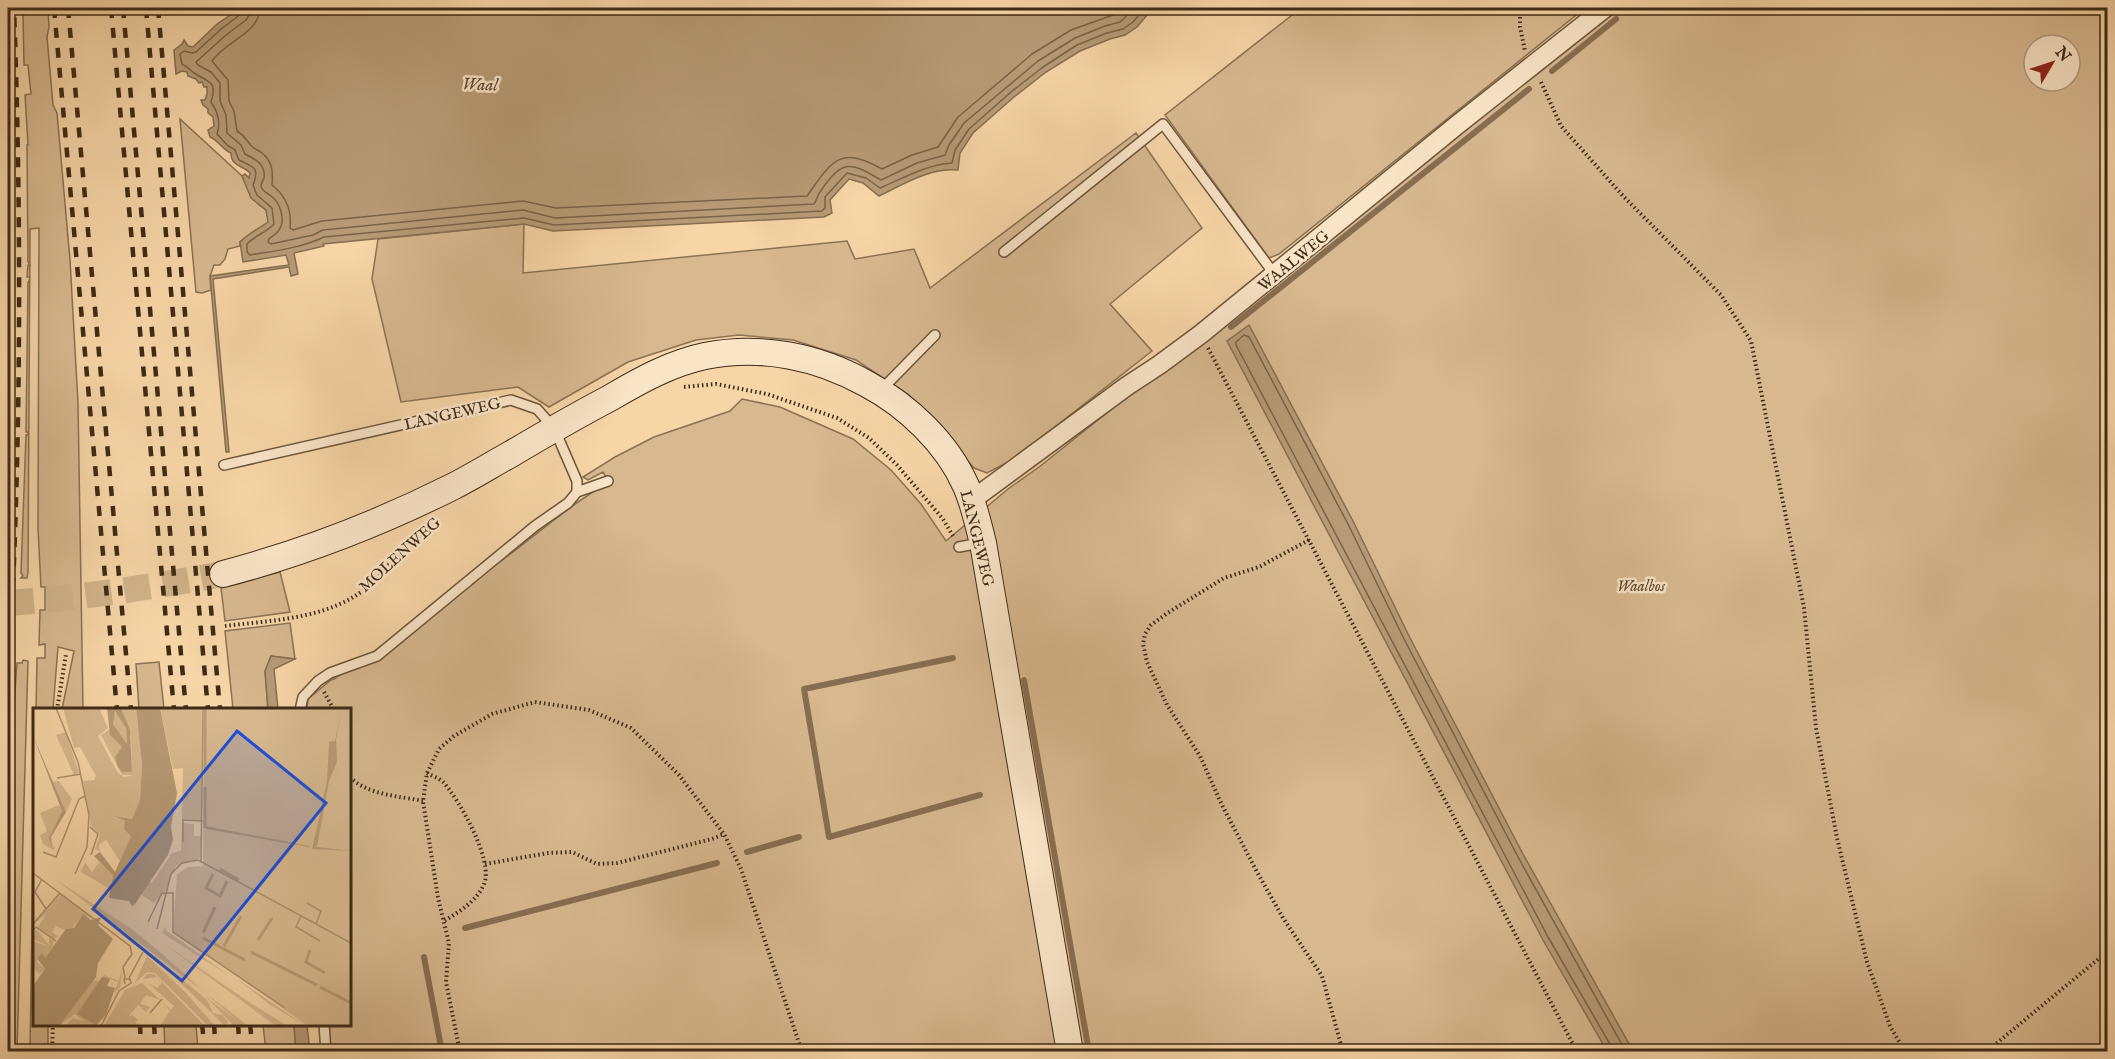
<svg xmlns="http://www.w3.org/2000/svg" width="2115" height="1059" font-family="'IM FELL English',serif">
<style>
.green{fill:#d7b88f;stroke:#8a7253;stroke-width:1.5;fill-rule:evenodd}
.water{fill:#b79b76;stroke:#876e50;stroke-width:1.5}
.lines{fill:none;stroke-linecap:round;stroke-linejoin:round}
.shore{stroke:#7a6346;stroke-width:1.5}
.stream{stroke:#876e50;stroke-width:6}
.secondary-tunnel{stroke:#d1b38a;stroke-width:26;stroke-dasharray:26 13;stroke-linecap:butt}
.service-casing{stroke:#6c563b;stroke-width:12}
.minor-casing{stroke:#6c563b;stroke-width:21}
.secondary-casing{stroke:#3e2b17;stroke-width:28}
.path{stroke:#3e2b17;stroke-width:4;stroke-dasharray:1.5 3;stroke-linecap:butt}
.service{stroke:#f9e4c6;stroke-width:9}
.minor{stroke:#f9e4c6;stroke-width:18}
.secondary{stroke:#f9e4c6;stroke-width:26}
.rail{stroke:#3e2b17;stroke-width:4.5;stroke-dasharray:10 10;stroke-linecap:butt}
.labels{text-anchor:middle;stroke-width:5;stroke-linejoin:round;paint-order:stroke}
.street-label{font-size:16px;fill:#3e2b17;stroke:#f9e4c6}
.park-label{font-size:16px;font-style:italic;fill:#5d472f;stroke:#f9e4c6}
.water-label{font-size:18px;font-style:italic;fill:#5c472f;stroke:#f9e4c6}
.inset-river{fill:none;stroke:#b79b76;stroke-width:3}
.inset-road{fill:none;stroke:#ac916d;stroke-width:1.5}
.view{fill:#1d4ed8;fill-opacity:0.15;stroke:#1d4ed8;stroke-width:3}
.inset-edge{fill:none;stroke:#3e2b17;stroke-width:3}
</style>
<rect width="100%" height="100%" fill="#f6d5a7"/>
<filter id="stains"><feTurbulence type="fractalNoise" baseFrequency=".00333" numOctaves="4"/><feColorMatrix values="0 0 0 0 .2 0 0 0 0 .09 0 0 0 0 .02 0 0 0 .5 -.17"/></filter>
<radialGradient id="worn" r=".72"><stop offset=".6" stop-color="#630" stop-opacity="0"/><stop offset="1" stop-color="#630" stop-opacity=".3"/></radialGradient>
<!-- green -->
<path class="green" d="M22 8H48L49 27 47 37 53 105 57 113 70 260 78 403 83 709H62L74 651 58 647 53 709H36L37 658H45V644L39 645 40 610H45V587H41L38 529 39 228 30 229 28 573 27 578H21L23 576 21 573 26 435H28V432H26L28 282 29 281 30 277H27L28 265H30L28 262 27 145H28L25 95 31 94 28 65H24L23 15H24Z
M1301 8H1585L1279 254 1269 258 1165 115Z
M1615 8H2107V1051H330L328 1025 350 1024V710H307L308 699 331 680 336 678C394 637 453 598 509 555 542 530 573 503 609 482L603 472 588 480 583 477 615 457 654 437 730 411 742 399 780 407 853 439 891 470 921 504 946 541 1008 489 1039 467ZM2034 45H2070V81H2034Z
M180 119 242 176 258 204 266 210 269 222C258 230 249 233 240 242V246L228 249 225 259 220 265H214L210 276 211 290 202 293 196 292Z
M1136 133 1202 228 1110 304 1152 351 1014 459 987 473 974 468 909 395 856 360 793 340 739 335 696 340 628 362 549 407 518 387 401 402 372 279 378 239 524 224 523 273 847 241 855 259 914 249 930 288Z
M280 572 290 612 225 621 221 588Z
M290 623 295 659 271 656 265 671 268 709H233L225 631Z
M23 660 28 661 17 1051 8 1052V800L13 724 15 723 13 720 17 663H22Z
M159 662 164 709H139L136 664Z
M34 792V1024L48 1025V1051H30Z
M164 1025H196L198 1051H165Z
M263 1025H294L296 1051H266Z"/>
<!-- water -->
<path class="water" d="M241 8H1153L1137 27 1125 35 1110 39 1080 51 1046 72 1014 97 973 133 960 153 958 170C929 168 904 184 879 196L863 183 849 179 830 200 832 213 824 217 553 231 524 224 323 244 324 246 294 253 298 274 291 276 289 267 213 279 229 452H226L210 276 289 265 286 255 243 262 240 242C250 232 257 230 268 222L266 210 251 198 242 176 245 174 249 178 250 173C243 165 231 167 231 153 222 149 218 140 210 137L208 130 214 126 213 117 208 113V109L203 105 201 100H205L207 94V87H204L202 82 199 83 196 79 188 76 187 72 182 71 176 74 174 50 182 44 184 40 188 46 193 47 217 24Z
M1249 325 1354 523 1409 636 1523 854 1633 1051H1607L1543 940 1227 341Z
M271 656 295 659 274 669 278 709H268L265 671Z
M294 1025H307L310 1051H296Z"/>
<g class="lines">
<!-- shore -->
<path class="shore" d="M243 8 241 14 221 29 196 52 192 53 184 51 180 54 182 64C188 67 190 70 194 73 208 82 218 81 211 102 218 112 221 122 217 134L227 145 235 150 239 160C254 167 260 168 253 185L257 195 272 208 274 224C266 233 255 235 247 244V252L250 255C275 251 301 248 324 237L524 218 554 225 822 211 825 208V197L847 173 866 178 880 188C904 178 925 165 952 163L955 150 969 129 1011 92 1043 67 1077 45 1107 33 1123 29 1133 22 1145 8
M251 8 250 14 246 20 226 35 196 62 198 65 211 72 220 83V101L226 115 227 133 241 145 245 154C255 159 266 164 264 178 263 181 261 183 261 186 262 192 268 193 271 196 280 202 286 220 279 230 277 234 272 236 269 239L268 242 271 244 313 235 323 230 523 210 555 218 814 204C817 200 817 196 820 192 843 158 850 162 881 180L917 163 945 155 949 145 964 123 1038 61 1075 38 1105 26 1120 22 1135 8
M260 8C259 34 225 41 212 61L228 80 229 101 234 111 237 131C247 137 247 143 254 148 256 150 260 151 262 153 273 162 273 172 272 185 286 196 292 210 290 228L293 230 322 221 523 201 556 208 807 196C832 161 839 145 882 169L912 155 938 147 958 117 1032 54 1071 30 1116 14 1124 8
M1612 1052 1611 1046 1548 937 1236 345V342L1244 335 1249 337 1349 526 1404 639 1518 857 1626 1052"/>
<!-- stream -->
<path class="stream" d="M1552 71 1616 19
M1231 327 1529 89
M953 658 804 689 829 837 980 795
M1024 680 1089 1052
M747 852 799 837
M465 928 717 863
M424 957 442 1052"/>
<!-- secondary-tunnel -->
<path class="secondary-tunnel" d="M8 603C80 598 152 587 223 574"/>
<defs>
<path id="service" d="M1004 252 1163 124 1275 275
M882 389 935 335
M224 465 511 400 537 409 554 428 577 481V492L568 503 535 526 377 656 330 673 318 681 303 697 300 710
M577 492 608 481
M959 547 980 543
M324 1024 326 1052"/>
<path id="minor" d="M972 500 1127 386 1159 365 1201 334 1457 125 1605 8"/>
<path id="secondary" d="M223 574C303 553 378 524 452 487 472 477 491 465 511 454 543 435 576 416 610 398 639 381 671 363 705 356 761 345 817 356 867 384 908 406 947 443 966 486 974 504 978 524 983 543L1070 1052"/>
</defs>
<!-- service casing -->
<use href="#service" class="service-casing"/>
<!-- minor casing -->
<use href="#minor" class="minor-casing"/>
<!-- secondary casing -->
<use href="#secondary" class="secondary-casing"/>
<!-- path -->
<path class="path" d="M1520 8V27L1525 51
M1541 82 1561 126 1624 197 1721 295 1751 341 1804 608 1816 728 1837 838 1867 962 1890 1026 1905 1052
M1208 348 1577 1052
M684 387 716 384 767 394 837 418 869 438 897 465 943 519 953 536
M1309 540 1259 567 1224 578 1166 614 1151 625 1145 634 1143 644 1147 662 1167 705 1200 756 1221 803 1257 872 1283 918 1322 976 1343 1052
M225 626C274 620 331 619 370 585 391 566 403 542 427 525
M324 692 334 710
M57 710 66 654
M427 773C432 776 439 778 443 782 459 799 494 861 484 884 478 900 459 912 444 921
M350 777C367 795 399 796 423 801
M485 864 548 853 572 852 597 864 617 863 712 839 724 834
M52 1052 53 1024
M460 1052 446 982 449 943 438 898 423 801 427 773 439 749 454 736 492 714 535 702 589 710 631 728 679 775 724 834 741 869 802 1052
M1986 1052 2108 951"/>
<!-- service -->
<use href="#service" class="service"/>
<!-- minor -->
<use href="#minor" class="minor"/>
<!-- secondary -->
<use href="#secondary" class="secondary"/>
<!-- rail -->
<path class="rail" d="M54 8 117 710
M68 8 131 710
M111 8 174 710
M123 8 186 710
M146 8 208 710
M158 8 220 710
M8 687C21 461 22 234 14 8
M140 1024 141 1052
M154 1024 156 1052
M202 1024 205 1052
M214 1024 216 1052
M238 1024 240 1052
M250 1024 253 1052"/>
</g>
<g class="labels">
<!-- street labels -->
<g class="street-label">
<text transform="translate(1293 260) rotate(-39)" y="6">WAALWEG</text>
<text transform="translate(452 413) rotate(-13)" y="6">LANGEWEG</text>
<text transform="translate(978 538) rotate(76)" y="6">LANGEWEG</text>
<text transform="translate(399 554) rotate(-42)" y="6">MOLENWEG</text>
</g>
<!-- park labels -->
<g class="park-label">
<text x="1641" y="591">Waalbos</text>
</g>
<!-- water labels -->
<g class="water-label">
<text transform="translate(480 84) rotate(2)" y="6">Waal</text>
</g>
</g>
<!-- overview -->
<g transform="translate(33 708)">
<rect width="318" height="318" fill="#f6d5a7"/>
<path d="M30 0H66L75 20 65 28 85 65 91 69 100 67H89L68 27 77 21V27L89 39 82 49 87 62 99 64 98 29 88 0H103L109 57 107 92 99 111 83 108 92 113 98 128 87 153 73 132 66 137 67 143 62 141 67 126 58 118 50 73 61 72 63 68 47 39 41 40ZM127 0H169L168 112 149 111 150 60 140 61ZM171 0H318V318H275L140 223 144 166 155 159 170 158ZM84 4 93 20 94 36 80 16 78 6ZM33 24 46 65 41 67 23 27ZM26 73 39 91 33 104 20 74ZM26 97 29 103 17 130 22 143 10 136 7 127 14 123 7 105ZM149 115 161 116V128H168L167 150 143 158 132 183 121 195 106 185 115 172 119 175 138 146 148 142ZM52 154 59 164 66 154 76 162 80 167 77 181 48 164ZM22 171 100 222 127 244 170 283ZM28 186 62 211 50 207 36 224 23 218 19 224 25 228 21 231 5 219 13 206 0 217ZM132 219 134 223 198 269 129 225ZM3 221 16 237V230L21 233 19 239 32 222 10 252 7 246 4 254 12 261 7 266 0 260V233L17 239 0 231ZM127 233 219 296 255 318H243ZM117 245 174 292 180 305 189 307 195 313 192 318ZM114 248 153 285 182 318H175L122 265 114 264 102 275ZM89 260 88 277 85 273 88 278 81 285 85 274 77 271 74 278 78 292 63 318H32L40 310 51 313 42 306 26 318 58 272 66 273 71 267 86 273ZM114 266H121L172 318H127L137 303 129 293 138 302 141 298 115 275 124 280 129 275 123 269 110 271ZM204 271 273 318 236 296ZM109 275 127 292 113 287 107 296 117 299 113 304 105 297 95 309 99 307 105 312 102 315 108 316 71 318 92 282ZM172 285 195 302 215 318H201L173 289 205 313Z" fill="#d7b88f"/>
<path d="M74 0H88L97 22 99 64H89L85 59 82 49 89 39 77 27ZM82 3 93 20 94 36 80 16ZM103 0H127L144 85 138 118 140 132 135 147 98 202 114 213 98 202 102 195 99 198 96 193 76 190 80 167 61 148 67 144 82 164 98 128 91 121 92 113 82 108 99 111 107 92 109 57ZM309 0 303 32 304 54 296 73 284 139 318 143 279 141 294 74 296 34 302 33ZM0 28 33 104 18 129 19 139 16 130 29 103ZM173 118 276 138V139L173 121ZM50 206 58 212 68 209 65 217 80 231 65 255 63 269 26 318H0V278L12 261 4 250 9 245 12 250 33 221 41 220ZM69 269 77 271 74 278 82 280 73 307 63 317 44 306Z" fill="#b79b76" fill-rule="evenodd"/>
<path class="inset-river" d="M172 0V64M172 120V79M187 161 206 172M180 166 173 180 187 188 194 173M170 225 182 199M170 230 212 252M225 232 239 210M191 238 208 208M277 242 273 254 292 265M218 244 284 277M287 279 318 295"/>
<path class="inset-road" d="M23 0 45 54 56 107 54 139 42 166M24 70 48 66M57 119 65 126 58 147M150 134V112L170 113M10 144 23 149 46 91 52 88M168 153 170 0M0 165 97 238 99 246 90 259 92 270M9 171 2 184 13 201M274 195 288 203 283 216M268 208 263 219 287 233M115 214 129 185H140V224L252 300M0 216 27 185M124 221 138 166 149 155 165 152 318 235M0 222 3 219 23 233M96 270 110 244M117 305 129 291M68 318 86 283 98 275 97 271H91L92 276"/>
<path class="view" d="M204 23 293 95 149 273 60 201Z"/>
<rect width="318" height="318" class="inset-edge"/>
</g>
<!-- margin -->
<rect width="2115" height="1059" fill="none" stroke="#f6d5a7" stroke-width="30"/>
<rect x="9" y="9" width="2097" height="1041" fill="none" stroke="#3e2b17" stroke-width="3"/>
<rect x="15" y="15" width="2085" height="1029" fill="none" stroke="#3e2b17" stroke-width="1.5"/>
<!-- north arrow -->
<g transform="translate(2052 63) rotate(51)"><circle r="28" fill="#f9e4c6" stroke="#ae9a80" stroke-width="1.5"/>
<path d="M0-4.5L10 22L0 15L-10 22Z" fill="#8f2418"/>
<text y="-9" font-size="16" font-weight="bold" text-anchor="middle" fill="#3e2b17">N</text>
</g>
<rect width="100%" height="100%" filter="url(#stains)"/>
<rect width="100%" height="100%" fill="url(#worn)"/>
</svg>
